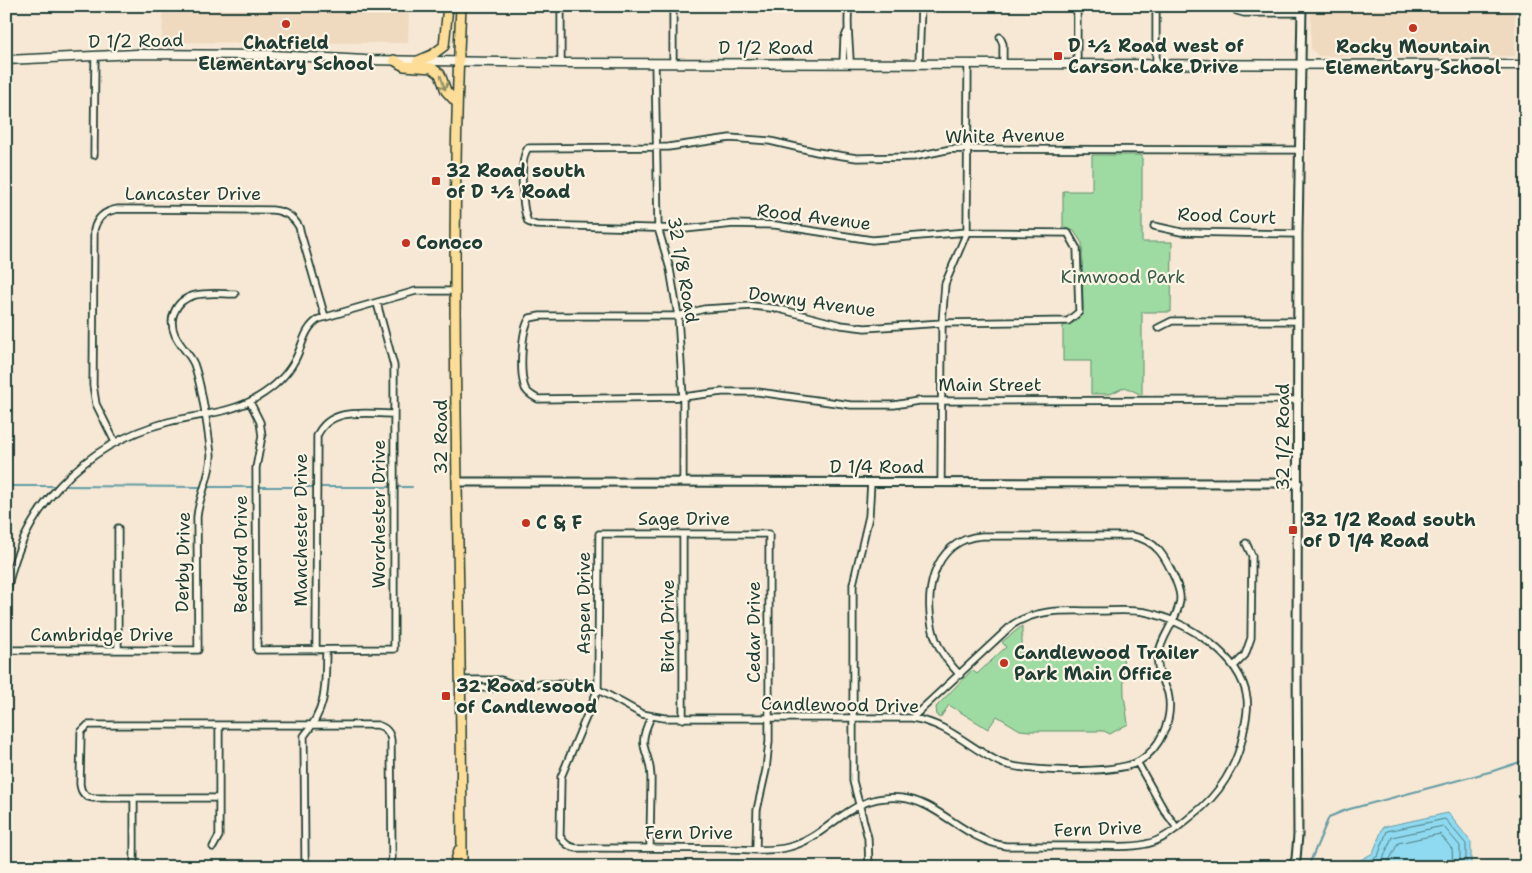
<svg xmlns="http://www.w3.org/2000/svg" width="1532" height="873" font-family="'Shantell Sans',sans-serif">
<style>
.built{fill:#efd9bf}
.green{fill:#9edba2;stroke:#5e8c6b}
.water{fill:#90daf1;stroke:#639ba5}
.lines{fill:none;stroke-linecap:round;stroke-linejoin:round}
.shore{stroke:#4c7c80;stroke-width:1}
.stream{stroke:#639ba5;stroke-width:2}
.minor-casing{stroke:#1f3d34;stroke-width:9}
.tertiary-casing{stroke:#1f3d34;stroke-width:11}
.secondary-casing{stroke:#1f3d34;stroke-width:11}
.primary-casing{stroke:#1f3d34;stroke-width:12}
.minor{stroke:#fcf5e5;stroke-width:5.5}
.tertiary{stroke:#fcf5e5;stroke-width:7}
.secondary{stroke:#fcf5e5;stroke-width:8}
.primary{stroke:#fedd96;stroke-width:9}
.oneway{stroke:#8e8d65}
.poi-dot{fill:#c8321e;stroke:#fcf5e5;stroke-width:2}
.labels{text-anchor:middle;stroke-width:4.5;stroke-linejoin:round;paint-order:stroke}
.street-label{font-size:18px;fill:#1f3d34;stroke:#fcf5e5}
.poi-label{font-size:18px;font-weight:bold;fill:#1f3d34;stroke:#fcf5e5;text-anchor:start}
.park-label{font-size:18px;fill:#385d4a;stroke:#fcf5e5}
</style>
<rect width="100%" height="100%" fill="#f6e8d4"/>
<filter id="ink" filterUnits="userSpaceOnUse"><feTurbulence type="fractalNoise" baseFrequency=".02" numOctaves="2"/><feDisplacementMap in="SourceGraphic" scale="10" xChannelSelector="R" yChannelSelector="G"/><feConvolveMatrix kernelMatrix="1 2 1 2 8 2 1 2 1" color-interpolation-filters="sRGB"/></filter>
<g filter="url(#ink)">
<!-- built -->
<path class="built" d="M163 6H409L408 43 162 42Z
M1311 6H1515V56H1319L1311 49Z"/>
<!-- green -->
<path class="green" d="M1092 155H1142V242H1172L1171 312H1142V395L1125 387 1110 394H1091V361H1063V326L1075 322 1083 309 1082 243 1074 231 1063 227V191H1092Z
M1022 626V657L1034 656 1042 650 1123 649 1124 695 1128 724 1110 734 1104 731H1030L1020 730 997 716 988 729 949 705 940 718 937 716 936 707 972 670 977 674 1006 647 1002 642Z"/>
<!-- water -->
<path class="water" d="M1448 813 1471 842V867H1358L1357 862 1373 853 1383 827Z"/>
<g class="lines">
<!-- shore -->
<path class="shore" d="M1363 867 1364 864 1378 856 1387 831 1445 819 1466 844V867
M1371 867 1383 859 1392 837 1443 826 1460 846V867
M1386 867 1398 843 1440 834 1452 849 1453 867"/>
<!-- stream -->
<path class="stream" d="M6 486H58
M62 486 203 487
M207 487H412
M1308 867 1329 817 1346 810 1493 771 1526 760"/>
<defs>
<path id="minor" d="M849 6C846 26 850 44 850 63
M1077 6V64
M1232 6 1237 11 1244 13H1302
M1000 37 1003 44V64
M561 63V6
M655 63 658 228 670 269 678 316 683 397V482
M673 63V6
M843 63 844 39 847 32
M919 63 921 6
M1156 64V6
M94 155 95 56
M1154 226 1181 232 1298 234
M1158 328 1172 321H1298
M1299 400 941 401H918L894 405H851L758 392H722L683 397 538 399C532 396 525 392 524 385 520 370 521 330 530 318L540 316H678L704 309 753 306 779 309 841 325 865 328 942 323 1068 321 1079 312 1077 249 1068 233 967 232 872 240 775 225 734 224 685 229 536 225 528 222C522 208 519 160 528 148L668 147 730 138 770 141 817 152 857 158 913 157 951 149 1299 150
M250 402 260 422 262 436 256 468 257 650 394 649V366L377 303
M115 442 96 404 93 385 94 230C97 217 105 211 118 209L272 210C284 211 293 216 299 227L325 317
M941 482 942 323 945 284 967 232 968 64
M118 528V649
M6 597C20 510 83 444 168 422 199 414 230 414 258 397 273 388 287 375 295 360 303 345 304 328 319 319L416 291H455
M6 650H198L197 517C199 495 211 477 211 455 208 430 202 387 194 364 189 353 180 346 175 335 172 328 171 320 174 313 183 288 215 294 235 294
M316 650 317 436C330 406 367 414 394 414
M1234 666 1245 655 1251 638 1252 556 1246 543
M460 680H501L513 684
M460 688H500L515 684H588L642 714 664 718H912C949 724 968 747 999 762 1022 773 1116 774 1138 762 1160 749 1174 719 1168 693 1164 681 1156 670 1158 657 1160 638 1175 623 1179 605 1182 596 1178 587 1175 579 1166 558 1157 540 1132 536H982C931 539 921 600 936 640 941 654 950 664 960 675
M683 719V534
M1137 762 1164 810 1177 828
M134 798V867
M219 798H93C85 797 81 793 80 784L81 732 88 725H377C385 727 390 732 391 740L392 858 389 867
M213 847 219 836V725
M650 848C650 825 651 801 651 777 650 748 635 750 651 717
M756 849 757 810 766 770 769 741V534H599L598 689 561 777 560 836C564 843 568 847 576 848H596C640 848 685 848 729 849 748 849 771 852 789 847 830 837 848 793 901 798 938 801 964 840 1006 846 1036 846 1067 846 1097 846 1113 846 1131 848 1146 844 1165 840 1179 826 1194 814 1219 795 1237 766 1243 735 1245 723 1249 710 1247 698 1241 655 1185 620 1145 612 1129 609 1112 611 1096 611 1066 611 1038 608 1012 625L912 718
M309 867 305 859 304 736C328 707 325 686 326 650
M869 867 868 838 853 781V584L869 516 871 482"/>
<path id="tertiary" d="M457 482 1298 483
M1292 867 1296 859 1298 835 1297 658 1298 234 1302 6"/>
<path id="secondary" d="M6 60 137 54 272 55 365 60 561 63 1526 65"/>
<path id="primary" d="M461 6C447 293 462 580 462 867
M394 60 404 66 432 68 440 74 446 91 457 103
M418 61 432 55 444 46 448 6
M454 867 459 850"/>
</defs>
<!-- minor casing -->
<use href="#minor" class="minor-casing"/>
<!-- tertiary casing -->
<use href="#tertiary" class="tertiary-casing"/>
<!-- secondary casing -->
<use href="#secondary" class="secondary-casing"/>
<!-- primary casing -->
<use href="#primary" class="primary-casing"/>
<!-- minor -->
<use href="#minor" class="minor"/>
<!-- tertiary -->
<use href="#tertiary" class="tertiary"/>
<!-- secondary -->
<use href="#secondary" class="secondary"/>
<!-- primary -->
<use href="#primary" class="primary"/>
</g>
<!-- one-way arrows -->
<defs><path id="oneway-shaft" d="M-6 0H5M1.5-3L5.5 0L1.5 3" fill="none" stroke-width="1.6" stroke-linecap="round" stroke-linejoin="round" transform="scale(1.25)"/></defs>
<use class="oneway" href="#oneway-shaft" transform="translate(443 83) rotate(72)"/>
</g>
<!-- markers -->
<g class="poi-dot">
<circle cx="286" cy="24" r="5"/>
<circle cx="1413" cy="28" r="5"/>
<rect x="1053" y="51" width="10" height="10" rx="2.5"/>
<rect x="431" y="176" width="10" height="10" rx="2.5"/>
<circle cx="406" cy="243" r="5"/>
<circle cx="526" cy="523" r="5"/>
<rect x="1288" y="525" width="10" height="10" rx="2.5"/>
<circle cx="1004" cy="663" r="5"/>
<rect x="441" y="691" width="10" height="10" rx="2.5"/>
</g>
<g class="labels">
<!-- street labels -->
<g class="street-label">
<text transform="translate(136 41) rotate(-1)" y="6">D 1/2 Road</text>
<text x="766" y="54">D 1/2 Road</text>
<text transform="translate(1005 136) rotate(-1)" y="6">White Avenue</text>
<text x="193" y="200">Lancaster Drive</text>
<text transform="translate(1227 216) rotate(2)" y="6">Rood Court</text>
<text transform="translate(814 217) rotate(7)" y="6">Rood Avenue</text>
<text transform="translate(683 270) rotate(80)" y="6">32 1/8 Road</text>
<text transform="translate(812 302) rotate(8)" y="6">Downy Avenue</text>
<text x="990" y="391">Main Street</text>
<text transform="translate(441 437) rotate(-90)" y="6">32 Road</text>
<text transform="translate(1283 437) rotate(-90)" y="6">32 1/2 Road</text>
<text x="877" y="473">D 1/4 Road</text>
<text transform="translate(379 514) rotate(-90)" y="6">Worchester Drive</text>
<text x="684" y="525">Sage Drive</text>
<text transform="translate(301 530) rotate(-90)" y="6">Manchester Drive</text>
<text transform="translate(241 554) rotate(-90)" y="6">Bedford Drive</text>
<text transform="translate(183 562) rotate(-89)" y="6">Derby Drive</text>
<text transform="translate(584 603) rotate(-90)" y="6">Aspen Drive</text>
<text transform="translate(668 626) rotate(-90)" y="6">Birch Drive</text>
<text transform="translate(754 632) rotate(-90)" y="6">Cedar Drive</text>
<text x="102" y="641">Cambridge Drive</text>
<text transform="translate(840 705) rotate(1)" y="6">Candlewood Drive</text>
<text transform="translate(1098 829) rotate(-2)" y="6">Fern Drive</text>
<text x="689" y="839">Fern Drive</text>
</g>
<!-- poi labels -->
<g class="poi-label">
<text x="286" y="49" text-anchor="middle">Chatfield<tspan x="286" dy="21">Elementary School</tspan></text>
<text x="1068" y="52">D ½ Road west of<tspan x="1068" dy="21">Carson Lake Drive</tspan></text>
<text x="1413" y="53" text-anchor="middle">Rocky Mountain<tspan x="1413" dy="21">Elementary School</tspan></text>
<text x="446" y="177">32 Road south<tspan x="446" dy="21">of D ½ Road</tspan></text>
<text x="416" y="249">Conoco</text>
<text x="1303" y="526">32 1/2 Road south<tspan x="1303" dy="21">of D 1/4 Road</tspan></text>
<text x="536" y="529">C &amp; F</text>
<text x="1014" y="659">Candlewood Trailer<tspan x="1014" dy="21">Park Main Office</tspan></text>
<text x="456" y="692">32 Road south<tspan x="456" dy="21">of Candlewood</tspan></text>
</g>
<!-- park labels -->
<g class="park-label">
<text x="1123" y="283">Kimwood Park</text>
</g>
</g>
<!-- margin -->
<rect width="1532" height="873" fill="none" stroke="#fcf5e5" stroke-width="25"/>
<rect x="12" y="12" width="1507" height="848" fill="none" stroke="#1f3d34" stroke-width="2" filter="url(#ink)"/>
</svg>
